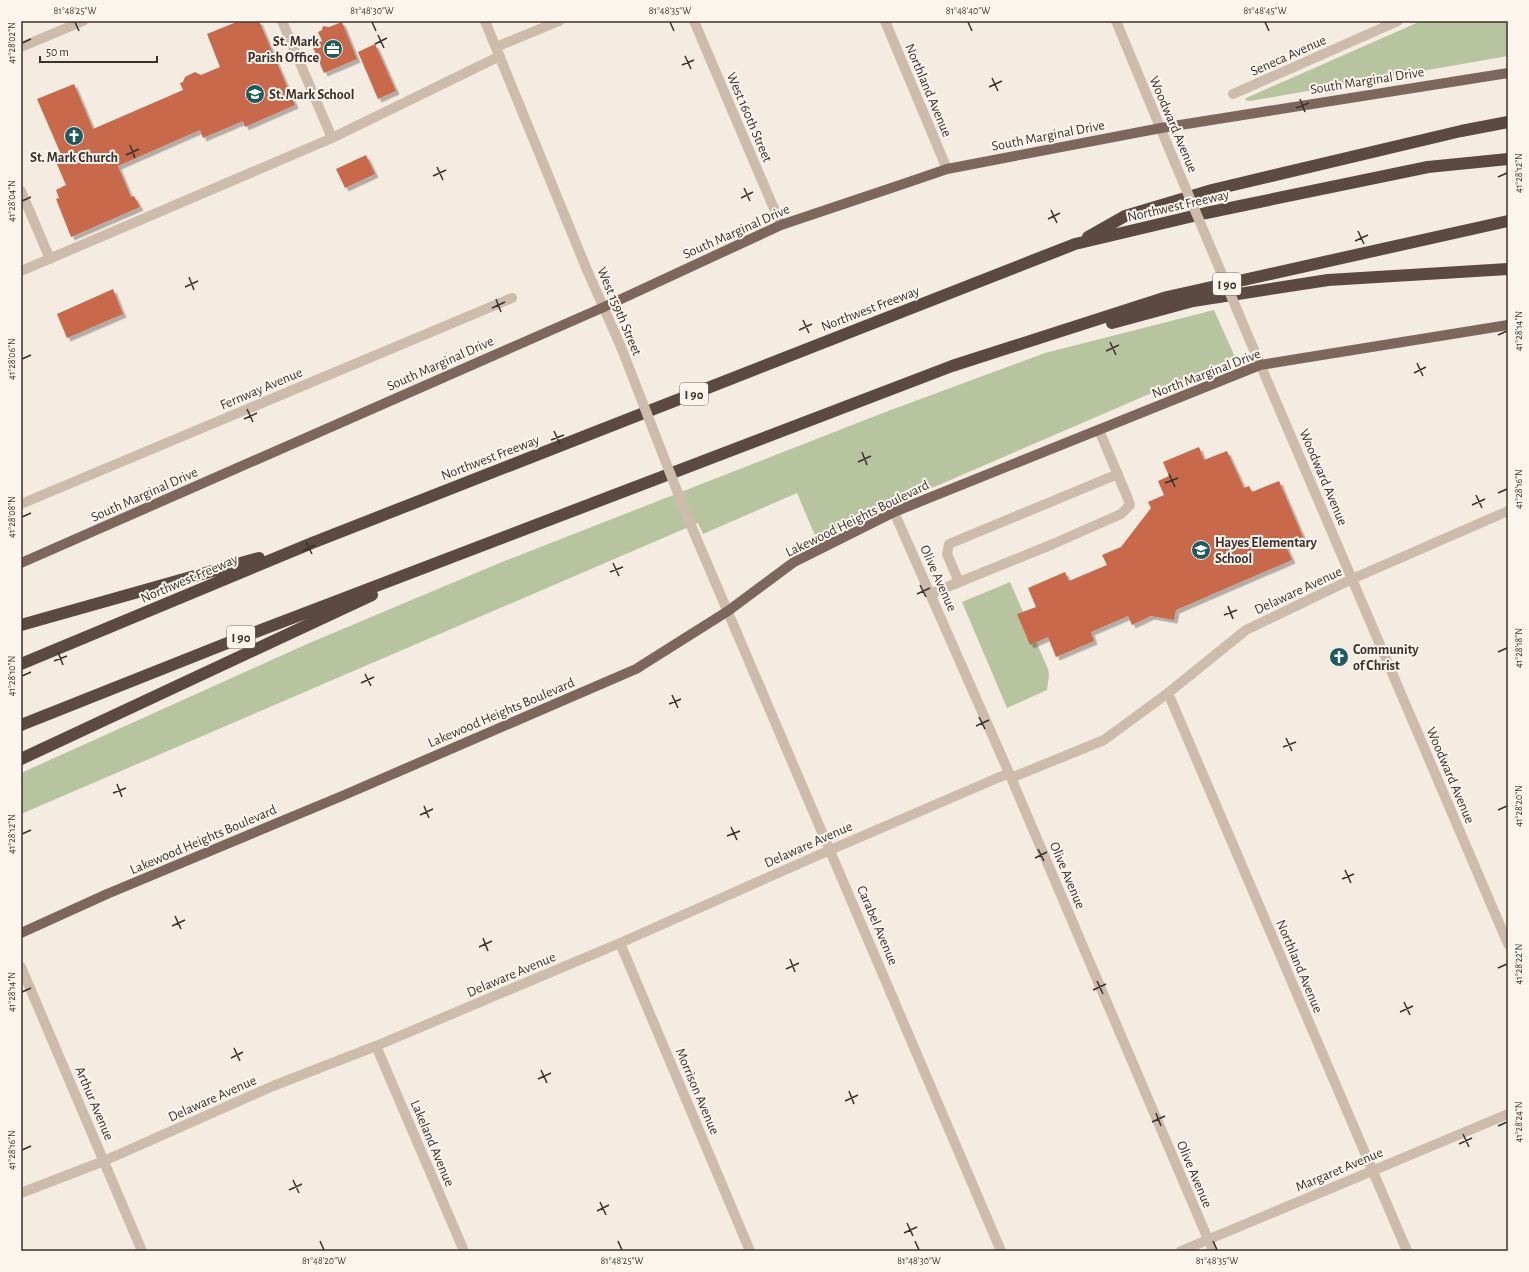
<svg xmlns="http://www.w3.org/2000/svg" width="1529" height="1272" font-family="'Alegreya Sans',sans-serif">
<style>
.green{fill:#b8c4a0}
.building{fill:#c8694b;filter:url(#shadow)}
.lines{fill:none;stroke-linecap:round;stroke-linejoin:round}
.minor{stroke:#cdbbac;stroke-width:10}
.major{stroke:#7d675c;stroke-width:10}
.highway{stroke:#5c4a42;stroke-width:12}
.minor-bridge{stroke:#cdbbac;stroke-width:10}
.ticks{fill:none;stroke:#3b302b;stroke-width:1.5}
.labels{text-anchor:middle;stroke-width:4;stroke-linejoin:round;paint-order:stroke}
.shield{fill:#fbf5ee;stroke:#756b66;stroke-width:1}
.shield-label{font-size:13px;font-weight:bold;fill:#3b302b}
.poi-label{font-size:14px;font-weight:bold;fill:#3b302b;stroke:#fbf5ee;text-anchor:start}
.street-label{font-size:14px;fill:#3b302b;stroke:#fbf5ee}
.neatline{fill:none;stroke:#3b302b;stroke-width:1.5}
.ticks-label{font-size:10px;text-anchor:middle;fill:#3b302b}
</style>
<defs>
<filter id="shadow"><feDropShadow dx="3.5" dy="3.5" stdDeviation="0" flood-color="#0004"/></filter>
</defs>
<rect width="100%" height="100%" fill="#f4ebe1"/>
<!-- green -->
<path class="green" d="M1421 21H1508V56L1250 101 1245 100 1246 98Z
M1214 310 1235 357 816 538 797 493 703 534 698 523 21 814V773L307 644 502 562 888 411 1045 353Z
M1010 582 1048 669 1049 675 1047 690 1007 708 962 602Z"/>
<!-- building -->
<path class="building" d="M239 21H259L295 105 245 127 243 121 203 138 200 130 118 166 131 197 134 196 140 207 71 237 56 199 59 198 56 190 66 185 56 162 63 159 37 99 74 84 93 129 183 90 180 83 183 82 185 77 195 72 201 75 220 67 207 34Z
M342 22 357 59 324 73 312 45 322 41 318 32 322 30 323 26 329 27Z
M375 44 396 91 378 99 358 52Z
M366 155 375 174 345 188 336 169Z
M113 289 123 314 67 338 57 314Z
M1199 447 1204 460 1227 451 1244 488 1249 486 1252 492 1279 481 1303 537 1285 544 1292 560 1176 610 1174 620 1151 616 1132 625 1128 616 1091 632 1094 641 1056 657 1048 637 1030 645 1017 614 1036 607 1028 588 1065 572 1069 581 1107 565 1102 555 1121 547 1151 508 1148 502 1164 495 1158 481 1169 476 1163 462Z"/>
<g class="lines">
<!-- minor -->
<path class="minor" d="M485 21 587 270 621 347
M694 21 781 225
M885 21 947 169
M1116 21 1175 163
M21 47 83 21
M496 47 559 21
M1233 94 1398 21
M332 138 500 56
M21 191 50 259
M21 271 332 138 282 21
M1251 343 1508 944
M21 504 512 298
M894 512 1009 773 1213 1251
M686 514 1001 1251
M959 582 947 554 949 544 1118 474
M930 594 1053 544 1121 514 1130 505 1128 499 1099 430
M1168 693 1407 1251
M1011 778 1104 740 1168 693 1246 630 1352 579 1508 511
M620 943 750 1251
M21 967 142 1251
M376 1046 464 1251
M21 1193 104 1161 273 1086 376 1046 620 943 830 850 1009 773
M1181 1251 1508 1114"/>
<!-- major -->
<path class="major" d="M21 563 604 307 781 225 909 182 947 169 1161 128 1508 73
M21 933 107 894 342 796 636 669 728 611 794 562 894 512 1260 365 1508 325"/>
<!-- highway -->
<path class="highway" d="M1088 237 1125 216 1212 190 1461 131 1508 122
M1112 323 1193 301 1328 280 1508 269
M21 625 259 558
M21 664 312 543 1075 244 1206 213 1428 167 1508 159
M21 725 240 638 952 366 1167 297 1508 221
M21 759 372 595"/>
<!-- minor-bridge -->
<path class="minor-bridge" d="M1175 163 1251 343
M621 347 686 514"/>
</g>
<!-- ticks -->
<path class="ticks" d="M75 22 79 31M372 22 376 31M670 22 674 31M968 22 972 31M1265 22 1269 31M378 35 384 48M22 43 31 39M375 44 387 38M685 56 691 69M682 65 694 60M992 78 998 91M989 87 1002 81M1300 99 1305 112M1296 108 1309 103M130 145 135 158M126 155 139 149M437 167 443 180M433 176 446 170M1498 177 1507 173M744 188 750 201M741 198 753 192M22 201 31 197M1051 210 1057 223M1048 219 1060 213M1358 231 1364 244M1355 241 1368 235M189 277 194 290M185 287 198 281M496 299 501 312M492 308 505 302M803 320 809 333M799 330 812 324M1498 335 1507 331M1110 342 1116 355M1106 351 1119 345M22 359 31 355M1417 363 1423 376M1414 373 1426 367M247 409 253 422M244 419 257 413M554 431 560 444M551 440 564 435M862 452 867 465M858 462 871 456M1169 474 1175 487M1165 483 1178 478M1498 493 1507 489M1476 495 1482 508M1472 505 1485 499M22 517 31 513M306 542 312 554M303 551 315 545M613 563 619 576M610 572 623 567M920 585 926 597M917 594 930 588M1228 606 1233 619M1224 615 1237 610M58 652 63 665M1498 652 1507 648M54 661 67 656M365 674 371 686M22 676 31 672M361 683 374 677M672 695 678 708M669 704 681 699M979 717 985 729M976 726 989 720M1286 738 1292 751M1283 747 1296 742M117 784 122 797M113 793 126 788M424 806 429 818M1498 810 1507 806M420 815 433 809M731 827 737 840M22 834 31 830M727 836 740 831M1038 849 1044 861M1035 858 1047 852M1345 870 1351 883M1342 879 1354 874M175 916 181 929M172 926 185 920M483 938 488 951M479 947 492 941M790 959 795 972M1498 968 1507 964M786 969 799 963M1097 981 1103 994M1093 990 1106 984M22 992 31 988M1404 1002 1410 1015M1400 1012 1413 1006M234 1048 240 1061M231 1058 243 1052M541 1070 547 1083M538 1079 551 1073M849 1091 854 1104M845 1101 858 1095M1156 1113 1161 1126M1152 1122 1165 1116M1498 1126 1507 1122M1463 1134 1469 1147M1459 1144 1472 1138M22 1150 31 1146M293 1180 299 1193M289 1190 302 1184M600 1202 606 1215M597 1211 609 1205M907 1223 913 1236M904 1233 917 1227M320 1241 324 1250M618 1241 622 1250M915 1241 919 1250M1213 1241 1217 1250"/>
<!-- icons -->
<defs>
<symbol id="office-disc" viewBox="-11 -11 22 22"><circle r="9.5" fill="#1f5a5e" stroke="#fbf5ee"/><path d="M-6-3h4V-5.5h4V-3h4V5H-6ZM-1-4.5V-3h2v-1.5ZM-6 0V1H6V0Z" fill="#fff"/></symbol>
<symbol id="school-disc" viewBox="-11 -11 22 22"><circle r="9.5" fill="#1f5a5e" stroke="#fbf5ee"/><path d="M0-5L7-2L0 1L-7-2ZM-4 1L0 2.5L4 1V4Q0 6-4 4Z" fill="#fff"/></symbol>
<symbol id="church-disc" viewBox="-11 -11 22 22"><circle r="9.5" fill="#1f5a5e" stroke="#fbf5ee"/><path d="M-1.2-6h2.4v3.5h3.3v2.4h-3.3V6h-2.4V-.1h-3.3v-2.4h3.3Z" fill="#fff"/></symbol>
</defs>
<g fill-rule="evenodd">
<use href="#office-disc" x="322" y="38" width="22" height="22"/>
<use href="#school-disc" x="244" y="83" width="22" height="22"/>
<use href="#church-disc" x="63" y="125" width="22" height="22"/>
<use href="#school-disc" x="1190" y="539" width="22" height="22"/>
<use href="#church-disc" x="1328" y="646" width="22" height="22"/>
</g>
<g class="labels">
<!-- shield labels -->
<g class="shield">
<rect x="1213" y="273" width="28" height="22" rx="3"/>
<rect x="680" y="383" width="28" height="22" rx="3"/>
<rect x="227" y="626" width="28" height="22" rx="3"/>
</g>
<g class="shield-label">
<text x="1227" y="289">I 90</text>
<text x="694" y="399">I 90</text>
<text x="241" y="642">I 90</text>
</g>
<!-- poi labels -->
<g class="poi-label">
<text x="319" y="46" text-anchor="end">St. Mark<tspan x="319" dy="16">Parish Office</tspan></text>
<text x="269" y="99">St. Mark School</text>
<text x="74" y="162" text-anchor="middle">St. Mark Church</text>
<text x="1215" y="547">Hayes Elementary<tspan x="1215" dy="16">School</tspan></text>
<text x="1353" y="654">Community<tspan x="1353" dy="16">of Christ</tspan></text>
</g>
<!-- street labels -->
<g class="street-label">
<text transform="translate(1288 55) rotate(-24)" y="5">Seneca Avenue</text>
<text transform="translate(1367 80) rotate(-9)" y="5">South Marginal Drive</text>
<text transform="translate(929 90) rotate(67)" y="5">Northland Avenue</text>
<text transform="translate(750 117) rotate(67)" y="5">West 160th Street</text>
<text transform="translate(1174 124) rotate(67)" y="5">Woodward Avenue</text>
<text transform="translate(1048 135) rotate(-11)" y="5">South Marginal Drive</text>
<text transform="translate(1178 205) rotate(-13)" y="5">Northwest Freeway</text>
<text transform="translate(736 231) rotate(-24)" y="5">South Marginal Drive</text>
<text transform="translate(870 308) rotate(-21)" y="5">Northwest Freeway</text>
<text transform="translate(620 311) rotate(67)" y="5">West 159th Street</text>
<text transform="translate(440 363) rotate(-24)" y="5">South Marginal Drive</text>
<text transform="translate(1206 373) rotate(-21)" y="5">North Marginal Drive</text>
<text transform="translate(261 388) rotate(-23)" y="5">Fernway Avenue</text>
<text transform="translate(490 457) rotate(-21)" y="5">Northwest Freeway</text>
<text transform="translate(1324 477) rotate(67)" y="5">Woodward Avenue</text>
<text transform="translate(144 494) rotate(-24)" y="5">South Marginal Drive</text>
<text transform="translate(857 518) rotate(-26)" y="5">Lakewood Heights Boulevard</text>
<text transform="translate(189 578) rotate(-23)" y="5">Northwest Freeway</text>
<text transform="translate(939 578) rotate(66)" y="5">Olive Avenue</text>
<text transform="translate(1298 590) rotate(-25)" y="5">Delaware Avenue</text>
<text transform="translate(501 712) rotate(-23)" y="5">Lakewood Heights Boulevard</text>
<text transform="translate(1451 775) rotate(67)" y="5">Woodward Avenue</text>
<text transform="translate(203 839) rotate(-23)" y="5">Lakewood Heights Boulevard</text>
<text transform="translate(808 844) rotate(-24)" y="5">Delaware Avenue</text>
<text transform="translate(1068 875) rotate(67)" y="5">Olive Avenue</text>
<text transform="translate(878 925) rotate(67)" y="5">Carabel Avenue</text>
<text transform="translate(1300 966) rotate(67)" y="5">Northland Avenue</text>
<text transform="translate(511 974) rotate(-23)" y="5">Delaware Avenue</text>
<text transform="translate(698 1091) rotate(67)" y="5">Morrison Avenue</text>
<text transform="translate(212 1098) rotate(-24)" y="5">Delaware Avenue</text>
<text transform="translate(95 1103) rotate(67)" y="5">Arthur Avenue</text>
<text transform="translate(433 1143) rotate(67)" y="5">Lakeland Avenue</text>
<text transform="translate(1339 1169) rotate(-23)" y="5">Margaret Avenue</text>
<text transform="translate(1195 1174) rotate(67)" y="5">Olive Avenue</text>
</g>
</g>
<!-- border -->
<rect width="1529" height="1272" fill="none" stroke="#fbf5ee" stroke-width="44"/>
<!-- scale -->
<path d="M40 56v6h117v-6" fill="none" stroke="#3b302b" stroke-width="2"/>
<text x="46" y="56" font-size="12" fill="#3b302b" stroke="#fbf5ee" stroke-width="3" paint-order="stroke">50 m</text>
<rect x="22" y="22" width="1485" height="1228" class="neatline"/>
<g class="ticks-label">
<text x="75" y="14">81°48'25"W</text>
<text x="372" y="14">81°48'30"W</text>
<text x="670" y="14">81°48'35"W</text>
<text x="968" y="14">81°48'40"W</text>
<text x="1265" y="14">81°48'45"W</text>
<text transform="translate(11 43) rotate(-90)" y="4">41°28'02"N</text>
<text transform="translate(1518 173) rotate(-90)" y="4">41°28'12"N</text>
<text transform="translate(11 201) rotate(-90)" y="4">41°28'04"N</text>
<text transform="translate(1518 331) rotate(-90)" y="4">41°28'14"N</text>
<text transform="translate(11 359) rotate(-90)" y="4">41°28'06"N</text>
<text transform="translate(1518 489) rotate(-90)" y="4">41°28'16"N</text>
<text transform="translate(11 517) rotate(-90)" y="4">41°28'08"N</text>
<text transform="translate(1518 648) rotate(-90)" y="4">41°28'18"N</text>
<text transform="translate(11 676) rotate(-90)" y="4">41°28'10"N</text>
<text transform="translate(1518 806) rotate(-90)" y="4">41°28'20"N</text>
<text transform="translate(11 834) rotate(-90)" y="4">41°28'12"N</text>
<text transform="translate(1518 964) rotate(-90)" y="4">41°28'22"N</text>
<text transform="translate(11 992) rotate(-90)" y="4">41°28'14"N</text>
<text transform="translate(1518 1122) rotate(-90)" y="4">41°28'24"N</text>
<text transform="translate(11 1150) rotate(-90)" y="4">41°28'16"N</text>
<text x="324" y="1264">81°48'20"W</text>
<text x="622" y="1264">81°48'25"W</text>
<text x="919" y="1264">81°48'30"W</text>
<text x="1217" y="1264">81°48'35"W</text>
</g>
</svg>
